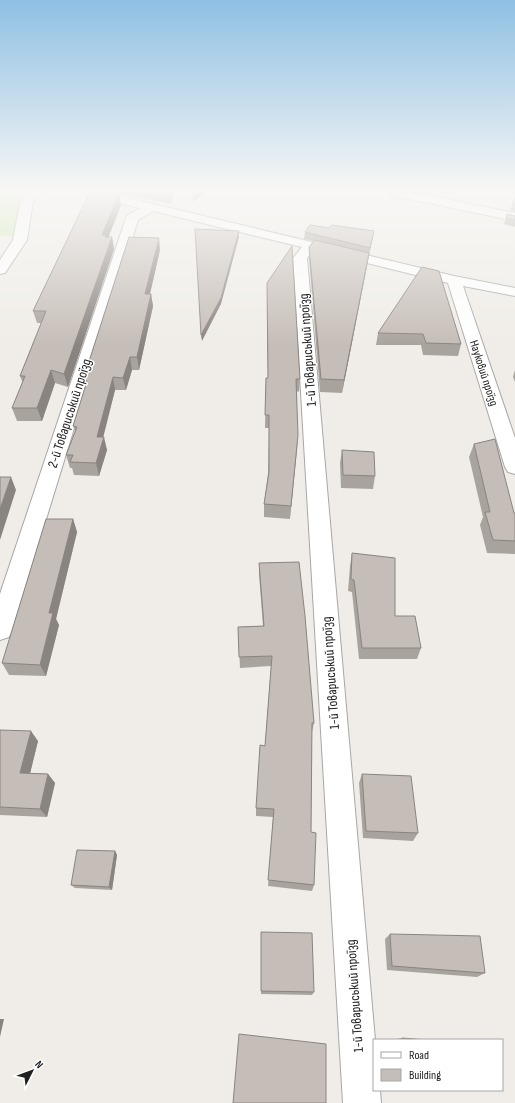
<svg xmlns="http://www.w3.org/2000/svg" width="515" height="1103" font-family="'Sofia Sans Condensed',sans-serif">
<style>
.grass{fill:#cce7b0}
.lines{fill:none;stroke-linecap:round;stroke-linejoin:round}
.minor-casing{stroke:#a7a7a7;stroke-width:2}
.minor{fill:#fff;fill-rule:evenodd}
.wall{fill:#a9a39d}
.shaded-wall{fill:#8a8480}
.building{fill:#c5bdb7;stroke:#8a8480}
.labels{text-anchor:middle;stroke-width:3;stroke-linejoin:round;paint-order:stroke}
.far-street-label{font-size:12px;fill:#202020;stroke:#fff}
.street-label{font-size:14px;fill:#202020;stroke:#fff}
</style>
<rect width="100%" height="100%" fill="#f0ede8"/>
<!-- grass -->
<path class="grass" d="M0 192H38L27 199 21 237 0 235Z"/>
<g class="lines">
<defs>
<path id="minor" d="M30 192H44L33 201 27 240 5 273 0 274V260L13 240 21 199Z
M82 192H103L454 276 515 288V296L463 286 515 438V474L508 472 505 467 448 283 314 250 307 258 375 1040H374V1090H380L381 1103H343L293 258 302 247 153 211 138 220 12 630 9 637 0 640V594L126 218 128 215 140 208 84 195Z
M389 192H412L515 213V221L395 196 391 195Z"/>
</defs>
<!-- minor casing -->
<use href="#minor" class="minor-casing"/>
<!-- minor -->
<use href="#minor" class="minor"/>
</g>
<!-- wall -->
<path class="wall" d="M90 192H174L171 204 116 193 121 205 108 237H112L114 249 68 387 55 383 42 421H17L12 408 23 383 20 376 42 323H37L33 311Z
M515 197V212L510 210Z
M515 216V227L504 224 506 218Z
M329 228 374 231 342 393 320 392 309 259V247L314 241 304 239 305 232Z
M160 250 150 294H151L153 306 139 370H132L126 390H115L103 437 107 450 99 476 74 475 72 468H70L66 455 75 432 73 426 85 387 83 380Z
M422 267 461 344 458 356 423 355 421 345H376L378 333Z
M267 283 300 379 299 392 297 391V448L290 519 264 517V504L268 474 269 428H265L266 378H268Z
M515 370V382L513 377Z
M474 444 514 513H515V554L487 553 480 525 483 517 469 457Z
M342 450 375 476 373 489 341 488 340 463Z
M73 519 77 532 56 619 59 625 46 676 9 675 2 663Z
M352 553 395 616 421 648 417 659H359L352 592 348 591 350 566Z
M259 563 314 723 312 732 311 832 314 885 312 891 268 886 273 817 256 816V808L265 746 271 666 240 668 238 627 263 626 259 574Z
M0 730 38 741 30 773 48 774 55 783 47 817 0 815Z
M362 774 418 833 413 841 363 838 359 783Z
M115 851 117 855 112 890 75 888 71 885Z
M261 932 314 992 312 995 261 994Z
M390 934 485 973 477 977 387 970 385 939Z
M402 1038 427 1040H396V1039Z"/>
<!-- shaded-wall -->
<path class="shaded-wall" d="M170 192H174L171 204 170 194Z
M198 192H206L193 202V196Z
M119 194 121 205 107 241 102 235Z
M239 231V237L221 304 202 341 201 335Z
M112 237 114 249 68 387 64 374Z
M159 238 160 250 147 306 145 294Z
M369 253 367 265 342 393 344 380Z
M151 294 153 306 139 370 137 357Z
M130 357 132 370 126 390 123 378Z
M51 370 55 383 42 421 37 408Z
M113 377 115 390 100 450 97 437Z
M298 435 297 448 290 519 291 506Z
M104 437 107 450 99 476 96 463Z
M11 477 16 490 0 540V509Z
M73 519 77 532 56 619 59 625 46 676 40 665 49 613Z
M31 731 38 741 28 782 20 773Z
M48 774 55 783 47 817 40 809Z
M115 851 117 855 112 890 109 887Z
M0 1019H4L0 1037Z"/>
<!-- building -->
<path class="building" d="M90 192H110L119 194 102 235H106L105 237H112L64 374 51 370 37 408H12L25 376H20L46 311H33Z
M160 192H170V194Z
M192 192H198L193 196Z
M515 197V205L512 204Z
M507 214 515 216V220L506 218Z
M310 225 329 228 332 225 374 231 370 248 305 232Z
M195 229 239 231 221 298 201 335Z
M129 237 159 238 145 294H151L137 357H130L123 378 113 377 97 437H104L96 463 70 462 73 455H66L77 427 73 426 87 381 83 380Z
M315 240 369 253 344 380 321 379 309 247Z
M292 246 300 379H296L298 435 291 506 264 504 269 472V415H265L266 378H268L267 283Z
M422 267 439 271 461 344 426 343 423 334 378 333Z
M495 439 514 513H515V541L493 540 485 512H490L474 444Z
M342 450 374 452 375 476 343 475Z
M0 477H11L0 509Z
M46 519H73L49 613H53L40 665 2 663Z
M352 553 395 558V616H415L421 648H362L354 580 351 579Z
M299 562 305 616 314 723H312L311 832 316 833 314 885 268 880 274 809 256 808 260 745 265 746 272 656 239 657 238 627 264 626 259 563Z
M0 730 31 731 20 773 48 774 40 809 0 807Z
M362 774 411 776 418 833 366 831Z
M77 850 115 851 109 887 71 885Z
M261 932 312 933 314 992 261 991Z
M390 934 480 936 485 973 392 966Z
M239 1034 326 1044V1103H233Z
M402 1038 427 1040H402Z"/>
<!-- sky -->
<linearGradient id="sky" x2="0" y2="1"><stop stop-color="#8fc0e3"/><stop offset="0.55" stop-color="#f8f7f5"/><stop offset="1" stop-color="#f8f7f5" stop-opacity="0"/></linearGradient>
<rect width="515" height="346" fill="url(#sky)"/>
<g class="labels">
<!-- far-street labels -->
<g class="far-street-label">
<text transform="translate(484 373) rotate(72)" y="4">Науковий проїзд</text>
</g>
<!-- street labels -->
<g class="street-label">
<text transform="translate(307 350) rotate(-94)" y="5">1-й Товариський проїзд</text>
<text transform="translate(69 413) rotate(-72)" y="5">2-й Товариський проїзд</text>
<text transform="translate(330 673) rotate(-94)" y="5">1-й Товариський проїзд</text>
<text transform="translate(354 996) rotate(-94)" y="5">1-й Товариський проїзд</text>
</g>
</g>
<!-- legend -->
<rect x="373" y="1039" width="130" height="52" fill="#ffffff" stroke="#a6a6a6"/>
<rect x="381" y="1052" width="20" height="6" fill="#ffffff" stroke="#a6a6a6"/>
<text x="409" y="1059" font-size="12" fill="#202020">Road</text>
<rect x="381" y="1069" width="20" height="12" fill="#c5bdb7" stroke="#a6a6a6"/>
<text x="409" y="1079" font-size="12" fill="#202020">Building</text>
<!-- north arrow -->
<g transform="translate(32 1071) rotate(48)" stroke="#ffffff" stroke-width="3" paint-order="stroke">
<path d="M0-3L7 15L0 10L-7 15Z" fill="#202020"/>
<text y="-6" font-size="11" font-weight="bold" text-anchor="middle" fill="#202020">N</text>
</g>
</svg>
